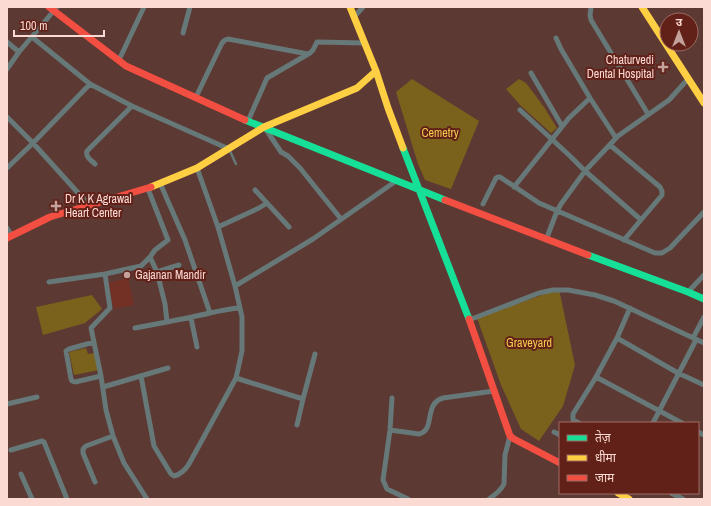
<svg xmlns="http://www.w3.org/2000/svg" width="711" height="506" font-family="'Archivo Narrow','Noto Sans Devanagari',sans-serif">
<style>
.built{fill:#733025}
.green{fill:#7a611c}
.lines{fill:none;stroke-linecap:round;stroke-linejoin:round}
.lane{stroke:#677879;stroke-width:2.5}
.street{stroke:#677879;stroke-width:5}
.fast{stroke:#16e098;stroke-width:7}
.slow{stroke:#ffcf43;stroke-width:7}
.jam{stroke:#f24e42;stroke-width:7}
.poi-dot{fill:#c3a29b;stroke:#612118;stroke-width:1.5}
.labels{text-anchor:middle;stroke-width:4;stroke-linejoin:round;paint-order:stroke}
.poi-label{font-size:12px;fill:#fbdad3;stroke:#612118;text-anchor:start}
.park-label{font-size:12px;fill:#f4cc4f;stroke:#612118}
</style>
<rect width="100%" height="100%" fill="#5c3933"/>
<!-- built -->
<path class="built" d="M128 278 134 305 114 309 108 283Z"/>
<!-- green -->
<path class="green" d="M412 79 479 121 451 189 425 180 418 164 396 92Z
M519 79 526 83 544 107 557 128 551 133 520 105 506 89Z
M559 289 575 365 563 406 539 441 521 429 501 385 477 318Z
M92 295 102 309 85 323 43 335 36 307Z
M86 348 88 354 95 353 99 370 74 375 69 352Z"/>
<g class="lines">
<!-- lane -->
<path class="lane" d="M229 149 236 164"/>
<!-- street -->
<path class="street" d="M591 7 590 15 591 20 648 114
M354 17 363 7
M183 33 190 7
M32 37 90 84 132 106 229 149
M556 38 561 49 590 98 616 138
M7 42 19 52
M119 60 144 7
M7 69 19 52 57 7
M531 73 562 126
M196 97 222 43 225 40 228 39 308 54
M520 110 570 156 585 171 640 219
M7 117 33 143 89 205
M248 121 267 78 310 53 313 50 317 42 364 43
M265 128 281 152 288 156 300 168 341 219
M610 145 660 187 662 191V195L624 240
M95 164C91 160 85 157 87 151L132 106
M7 168 33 143 90 84
M160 183 185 240 210 313
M514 187 569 118 590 98
M147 188 150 194 168 240 155 250 150 257 157 272 179 265
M255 190 289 227
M483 204 496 178 498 177H500L539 203 655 253H662L670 248 704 212
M218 227 259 208 267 203
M7 228 12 236
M546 240 557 211 561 204 585 171 618 136 669 100 688 79
M105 274 110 308 91 328 101 376 106 410 113 436 124 463 147 499
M49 282 105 274 141 266 150 257
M235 286 313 239 396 181
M688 292 704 275
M191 318 197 347
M469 320 539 293 553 290H568L595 295 614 301 704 343
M167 322C175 320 184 319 192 317 208 314 223 309 240 308
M135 328 167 322 165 304 157 272
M617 338 678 373 704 385
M693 338 704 317
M94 342 69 349 66 351 71 379 72 381 75 382 101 376
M141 376 154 446 171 474 174 476C180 475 186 469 189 464L236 378 242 351V317L235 286 218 227 197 168
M596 377 682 423
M236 378 303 399
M103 387 168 368
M392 398 390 430 383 480 387 489 408 499
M7 404 37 397
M579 423 573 420V414L596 377 617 338 630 308
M653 423 696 340
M297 425 303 399 315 354
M390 430 419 434C436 430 423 404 443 398L494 391
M554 432 560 435
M698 432 704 435
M11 450 42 441 44 442 67 499
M21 474 32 499
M95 482 83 453V449L86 446 113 436
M671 493 683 499
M489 499C495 495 501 490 504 484L505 455 510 436"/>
<!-- fast -->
<path class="fast" d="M245 120 445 200
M403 148 469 319
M588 255 688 292 704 299"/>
<!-- slow -->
<path class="slow" d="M350 7 376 71 388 108 403 148
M642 7 704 103
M151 187 197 168 264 127 357 88 376 71
M618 493 629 499"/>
<!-- jam -->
<path class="jam" d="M49 7 126 66 245 120
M445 200 588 255
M7 238 50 217 151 187
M469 319 510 436 514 439 560 463"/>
</g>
<!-- markers -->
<g class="poi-dot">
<path d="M661 61h4v4h4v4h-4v4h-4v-4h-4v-4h4z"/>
<path d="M54 200h4v4h4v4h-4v4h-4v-4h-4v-4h4z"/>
<circle cx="127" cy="275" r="4"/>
</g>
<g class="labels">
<!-- poi labels -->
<g class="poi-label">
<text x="654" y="64" text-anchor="end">Chaturvedi<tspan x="654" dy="14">Dental Hospital</tspan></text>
<text x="65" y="203">Dr K K Agrawal<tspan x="65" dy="14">Heart Center</tspan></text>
<text x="135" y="279">Gajanan Mandir</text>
</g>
<!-- park labels -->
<g class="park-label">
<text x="440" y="137">Cemetry</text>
<text x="529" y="347">Graveyard</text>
</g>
</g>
<!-- border -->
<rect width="711" height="506" fill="none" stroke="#fbdad3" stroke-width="16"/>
<!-- legend -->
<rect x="559" y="422" width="140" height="72" fill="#612118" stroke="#9f6b63"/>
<rect x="567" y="435" width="20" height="6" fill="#16e098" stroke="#9f6b63"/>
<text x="595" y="442" font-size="12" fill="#fbdad3">तेज़</text>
<rect x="567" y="455" width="20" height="6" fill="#ffcf43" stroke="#9f6b63"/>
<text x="595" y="462" font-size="12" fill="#fbdad3">धीमा</text>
<rect x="567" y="475" width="20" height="6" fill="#f24e42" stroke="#9f6b63"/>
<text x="595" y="482" font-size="12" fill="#fbdad3">जाम</text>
<!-- north arrow -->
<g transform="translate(679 32)"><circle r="19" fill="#612118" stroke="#9f6b63"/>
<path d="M0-3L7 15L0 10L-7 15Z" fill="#c3a29b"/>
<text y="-6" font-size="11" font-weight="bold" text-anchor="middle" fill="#fbdad3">उ</text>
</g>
<!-- scale -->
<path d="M14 30v6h90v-6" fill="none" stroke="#fbdad3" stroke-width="2"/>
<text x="20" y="30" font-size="12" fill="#fbdad3" stroke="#612118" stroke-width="3" paint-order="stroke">100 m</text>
</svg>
